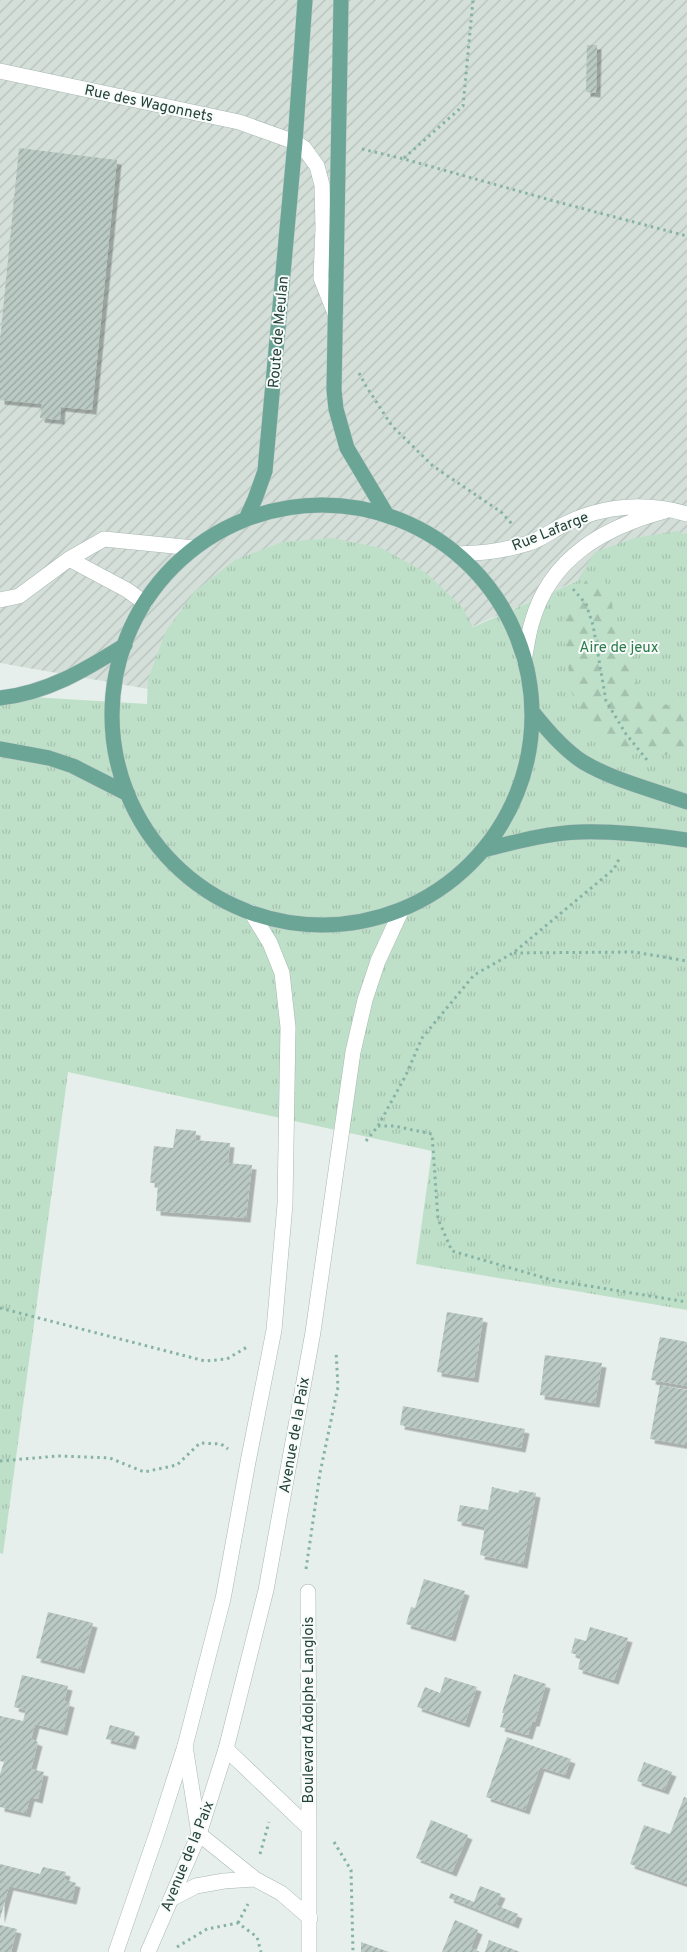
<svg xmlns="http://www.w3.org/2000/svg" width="687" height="1952" font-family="Overpass,sans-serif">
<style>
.industrial{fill:url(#industrial-furrows)}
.grass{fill:url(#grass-tufts)}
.forest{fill:url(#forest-firs)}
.building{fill:url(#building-hatch);filter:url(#shadow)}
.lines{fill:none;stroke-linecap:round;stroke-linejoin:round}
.service-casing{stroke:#a8b8b2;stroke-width:16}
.minor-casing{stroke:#a8b8b2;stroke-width:16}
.tertiary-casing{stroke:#a8b8b2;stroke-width:16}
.primary-casing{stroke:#c2cac8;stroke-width:16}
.path{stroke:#86b3a5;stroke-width:3;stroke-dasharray:2.5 4;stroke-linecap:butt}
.service{stroke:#fff;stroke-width:15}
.minor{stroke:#fff;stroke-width:15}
.tertiary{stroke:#fff;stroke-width:15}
.primary{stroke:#6aa596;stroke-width:15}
.labels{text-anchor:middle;stroke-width:4;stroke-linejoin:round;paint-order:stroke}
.street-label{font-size:15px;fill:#24423a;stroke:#f7fbf9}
.park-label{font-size:15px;fill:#2d7a4b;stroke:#f7fbf9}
</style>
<defs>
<pattern id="industrial-furrows" width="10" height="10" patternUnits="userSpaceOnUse" patternTransform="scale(1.25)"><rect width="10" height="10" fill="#d4dfda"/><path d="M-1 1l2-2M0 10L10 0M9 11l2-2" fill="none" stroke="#b6c1bc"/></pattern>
<pattern id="grass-tufts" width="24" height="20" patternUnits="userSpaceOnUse" patternTransform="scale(1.25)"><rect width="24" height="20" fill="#bfe0c8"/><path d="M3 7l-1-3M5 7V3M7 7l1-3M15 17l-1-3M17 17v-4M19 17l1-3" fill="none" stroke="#a4c1ad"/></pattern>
<pattern id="forest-firs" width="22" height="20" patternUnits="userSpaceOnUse" patternTransform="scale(1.25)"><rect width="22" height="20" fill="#bfe0c8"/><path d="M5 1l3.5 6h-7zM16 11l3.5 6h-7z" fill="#a4c1ad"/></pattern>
<pattern id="building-hatch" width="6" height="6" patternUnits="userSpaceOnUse" patternTransform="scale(1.25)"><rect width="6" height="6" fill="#bbcac4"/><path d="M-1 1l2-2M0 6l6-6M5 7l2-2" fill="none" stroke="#98a6a0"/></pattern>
<filter id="shadow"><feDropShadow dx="4.5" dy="4.5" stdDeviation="0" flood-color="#0004"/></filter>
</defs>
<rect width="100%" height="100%" fill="#e6efeb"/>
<!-- industrial -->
<path class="industrial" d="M0 0H687V532L279 712 0 663Z"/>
<!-- grass -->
<path class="grass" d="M677 531 683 534 687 532V1310L416 1264 432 1151 68 1072 3 1554 0 1553V695L147 704 148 679 166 631 195 591 235 560 282 542 332 538 381 548 425 572 462 607 473 627 577 581 595 552 635 538Z"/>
<!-- forest -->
<path class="forest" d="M599 571 611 594 618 653 650 702 687 709V753L660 755 601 743 572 694 562 623 588 576Z"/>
<!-- building -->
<path class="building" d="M587 45H597L596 93 586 92Z
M19 148 117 160 92 410 61 407 60 420 40 418 42 404 0 400V341Z
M176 1129 196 1131 195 1140 230 1143 228 1163 252 1165 246 1218 156 1211 158 1183H150L154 1146 173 1148Z
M447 1312 483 1318 474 1378 437 1372Z
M660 1337 687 1342V1386L651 1380Z
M545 1355 602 1363 595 1403 540 1395Z
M660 1385 687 1390V1445L650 1439Z
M403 1406 525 1429 521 1448 400 1425Z
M492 1487 518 1493 520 1490 536 1493 523 1564 480 1555 485 1527 457 1521 460 1505 488 1510Z
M424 1579 465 1591 451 1637 406 1624 411 1607 415 1608Z
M48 1612 93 1623 80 1669 36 1658Z
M590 1627 628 1638 614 1680 578 1669 581 1656 571 1653 575 1638 586 1641Z
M514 1674 546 1684 535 1722H532L528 1735 500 1727 504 1713H502Z
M22 1675 68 1686 64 1701 70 1703 63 1731 35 1724 31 1739 38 1742 31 1769 44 1772 38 1799 30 1797 26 1813 0 1807V1774L4 1762 0 1761V1716L23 1721 26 1710 14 1707Z
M445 1677 477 1687 465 1723 417 1707 425 1687 440 1693Z
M110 1725 135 1732 131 1745 106 1739Z
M507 1737 571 1759 565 1775 540 1767 525 1810 486 1797Z
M644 1762 672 1772 664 1790 637 1781Z
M684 1797 687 1798V1884L630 1864 644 1825 670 1834Z
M431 1820 468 1835 452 1872 416 1858Z
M0 1864 40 1874 43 1867 66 1872 64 1879 76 1883 72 1900 9 1886 0 1919Z
M480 1886 501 1894 496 1905 518 1914 514 1924 449 1898 451 1893 474 1902Z
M455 1920 478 1930 471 1948 480 1952H442Z
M0 1925 17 1929 11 1952H0Z
M489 1940 520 1952H485Z
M361 1942 389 1952H361Z"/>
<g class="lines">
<defs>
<path id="service" d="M0 600 19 596 69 559
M145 603 127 590 69 559 104 539 194 548"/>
<path id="minor" d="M0 71 239 122 295 142 304 148 317 166 322 185 323 228 321 278 336 316
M457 554C484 553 503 551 529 543 542 539 554 529 567 523 605 505 647 502 687 514
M524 660C527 647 528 634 532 622 550 557 605 527 665 511
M308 1592 309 1828
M185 1746 199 1834 255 1879 281 1893 310 1918
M226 1749 309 1828V1952
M171 1899 196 1886 224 1881 255 1879"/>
<path id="tertiary" d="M116 1952 158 1830 185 1746 223 1599 248 1462 274 1330 285 1204 288 1027 282 973 270 943 251 912
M148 1952 199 1834 226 1749 266 1590 313 1332 353 1052 365 1000 378 961 402 909"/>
<path id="primary" d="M341 0 334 390 336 409 347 448 387 515
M112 715a210 210 0 1 1 420 0a210 210 0 1 1-420 0Z
M246 519 255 499 265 471 295 142 305 0
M0 698C47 693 85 670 125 645
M532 711C546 729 563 749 583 762 613 780 654 790 687 802
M0 749 49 758 73 766 128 794
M483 850C515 842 547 833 580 832 616 831 652 835 687 840"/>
</defs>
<!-- service casing -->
<use href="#service" class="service-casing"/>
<!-- minor casing -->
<use href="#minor" class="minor-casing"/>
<!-- tertiary casing -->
<use href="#tertiary" class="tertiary-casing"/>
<!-- primary casing -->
<use href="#primary" class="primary-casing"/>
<!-- path -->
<path class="path" d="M362 149 404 159 554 201 687 236
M404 158 463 106 473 0
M359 373 366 386 392 426 433 466 501 512 512 524
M573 589 586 604 593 625 606 701 626 734 647 760 646 763
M514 953 634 952 687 961
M378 1126H394L432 1134 438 1219 452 1251 552 1280 687 1302
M366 1141 378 1126 406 1075 422 1038 474 975 513 953 614 869 620 857
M0 1308 205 1361 227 1359 247 1347
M0 1461 58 1456 110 1458 144 1472 177 1465 200 1443 221 1444 228 1449
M306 1569 320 1473 338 1387 336 1351
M334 1842 351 1870 353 1952
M260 1854 269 1822
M238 1923 248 1904
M177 1947 207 1929 238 1923 257 1937 261 1952"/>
<!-- service -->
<use href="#service" class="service"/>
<!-- minor -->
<use href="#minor" class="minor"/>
<!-- tertiary -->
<use href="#tertiary" class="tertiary"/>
<!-- primary -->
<use href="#primary" class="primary"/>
</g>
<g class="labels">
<!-- street labels -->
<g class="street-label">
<text transform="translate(149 103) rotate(12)" y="5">Rue des Wagonnets</text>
<text transform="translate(278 332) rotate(-85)" y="5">Route de Meulan</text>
<text transform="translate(550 531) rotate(-22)" y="5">Rue Lafarge</text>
<text transform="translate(294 1435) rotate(-80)" y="5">Avenue de la Paix</text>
<text transform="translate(308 1710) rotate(-90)" y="5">Boulevard Adolphe Langlois</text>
<text transform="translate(187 1856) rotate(-68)" y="5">Avenue de la Paix</text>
</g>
<!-- park labels -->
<g class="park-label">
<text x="619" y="652">Aire de jeux</text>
</g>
</g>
</svg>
